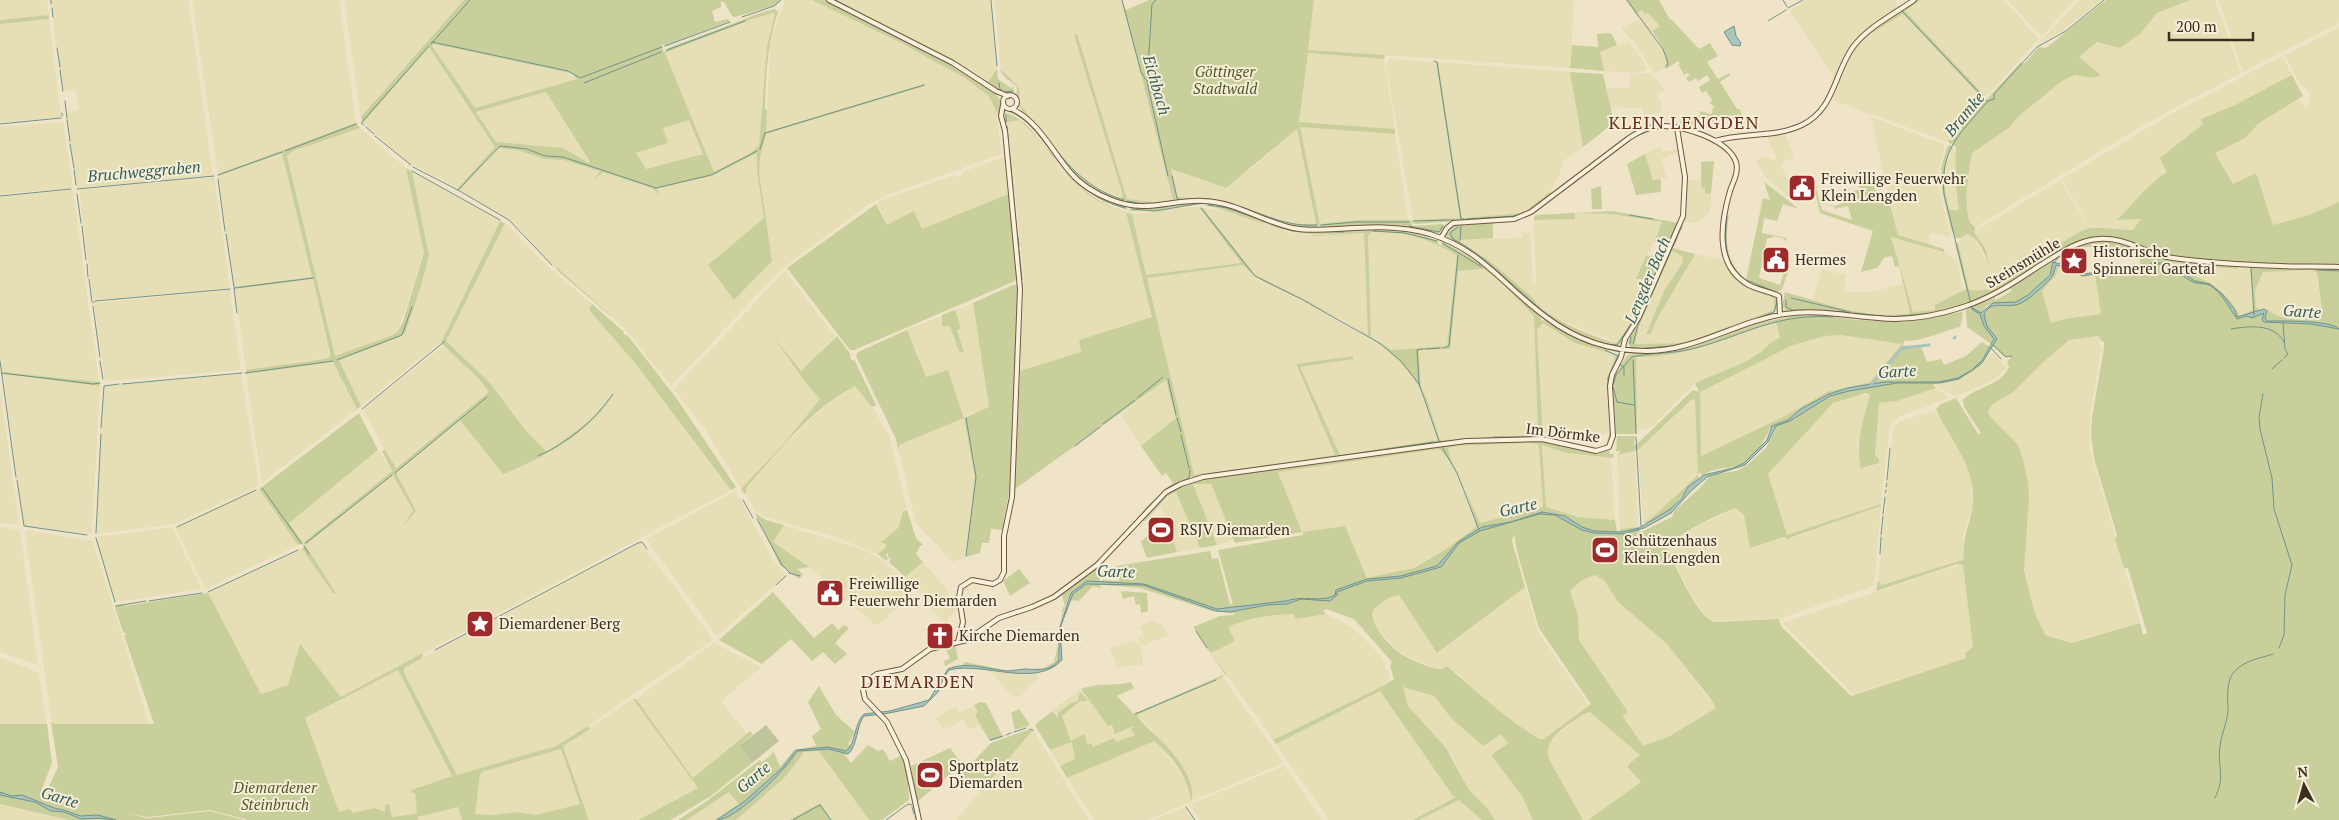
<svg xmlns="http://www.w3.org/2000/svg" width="2339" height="820" font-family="'PT Serif',serif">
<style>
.farmland{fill:#e6deb5}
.green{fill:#c9cf9b;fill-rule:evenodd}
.cemetery{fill:#bfc49a}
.water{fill:#a9c4bc;stroke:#6f938a}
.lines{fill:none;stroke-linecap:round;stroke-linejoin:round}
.stream{stroke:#6f938a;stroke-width:1}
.canal{stroke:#a9c4bc;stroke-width:3}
.secondary-casing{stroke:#6f573f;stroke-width:6}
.secondary{stroke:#faf1dc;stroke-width:4}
.labels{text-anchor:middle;stroke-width:4;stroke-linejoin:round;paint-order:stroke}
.park-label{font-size:15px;font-style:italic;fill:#4d5a26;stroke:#f7eed8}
.poi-label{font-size:15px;fill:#3d2e20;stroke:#f7eed8;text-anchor:start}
.street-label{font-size:15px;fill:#3d2e20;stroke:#f7eed8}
.water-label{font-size:16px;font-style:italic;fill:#2f5d5a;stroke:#f7eed8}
.quarter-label{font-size:18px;letter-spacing:1px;fill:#6b2e1e;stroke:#f7eed8}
</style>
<rect width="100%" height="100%" fill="#f0e4c8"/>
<!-- farmland -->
<path class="farmland" d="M0 0H47L49 15 0 20Z
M51 0H188L213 175 77 188 66 112 79 110 76 90 64 91 56 45Z
M192 0H339L356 123 218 174Z
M344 0H464L361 117Z
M785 0H812L922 54 976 85 988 95 994 102 997 113 1001 154 887 195 867 205 778 272 671 386 620 323 551 263 516 225 460 190 497 148 517 150 545 159 564 160 579 164 601 171 596 178 603 171 652 188 658 193 657 189 659 188 712 176 757 153V171L764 218 708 265 772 261 759 172 760 158 766 134 925 86 766 132 770 47 774 30Z
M837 0H990L997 69 995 73 989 82 946 56Z
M994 0H1122L1173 200 1154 202 1127 199 1076 34 1074 35 1123 196 1121 198 1110 194 1089 182 1070 166 1020 104 1018 86 1001 71Z
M1314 0H1574L1570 68 1308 50Z
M1807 0H1894L1899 8 1855 41 1844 57 1835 80 1790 10Z
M1920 0H2003L2039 39 1986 97 1904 11Z
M2007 0H2075L2042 36Z
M2079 0H2102L2061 32 2039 43Z
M2190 0H2215L2241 73 2150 121 1975 227 1969 224 1966 217 1967 179 1972 153 1974 149 2010 127 2019 116 2062 81 2075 75 2093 78 2101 75 2078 57 2098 42 2141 33 2157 13Z
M2218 0H2339V23L2243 72Z
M1642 10 1645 15 1648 13 1660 26 1650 33 1664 50 1668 63 1665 68 1654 73 1633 41 1621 28 1640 18 1637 13Z
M774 13 776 14 767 46 759 145 751 153 714 172 665 53 752 19Z
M1902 13 1984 99 1948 142 1832 100 1847 62 1857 46 1868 35Z
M49 19 61 117 0 123V24Z
M2339 27V202L2309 215 2273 225 2256 174 2233 184 2215 153 2245 138 2259 123 2299 99 2306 109 2311 93 2299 83 2285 55Z
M1629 42 1638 53V57L1640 56 1642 59 1647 70 1636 73 1604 71 1599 51Z
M434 44 566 72 577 79 475 108 455 82 432 45Z
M429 47 495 147 458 188 408 162 363 123Z
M1308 53 1384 59 1395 129 1299 122Z
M2282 56 2292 75 2235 105 2201 119 2203 124 2181 141 2167 172 2152 181 2140 198 2118 220 2142 219 2133 230 2087 229 1996 283 1997 287 1986 291 1969 290 1958 243 1962 235 1967 234 1973 236 1990 268 1986 250 1974 232 2060 180 2083 218 2087 222 2062 179 2166 117Z
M1390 59 1436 62 1460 218 1413 220 1386 64Z
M1438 62 1570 72 1583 147 1563 161 1560 174 1550 192 1529 209 1516 214 1462 218Z
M1650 73 1665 90 1657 95 1662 106 1660 107 1662 112 1644 115 1642 108 1609 107 1607 88H1630V75Z
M546 92 590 163 563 148 496 142 476 112Z
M1871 117 1945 145 1939 169V189L1951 237 1931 233 1928 245 1898 235Z
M689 120 703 154 646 169 636 153 668 144 663 128Z
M1019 120 1034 135 1065 175 1084 193 1109 206 1126 212 1152 318 1079 340 1082 352 1020 371 1024 279 1007 123Z
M63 122 73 188 0 194V127Z
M1300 127 1395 134 1408 220H1357L1320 224Z
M360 128 406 168 424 253 398 331 393 335 335 356 287 156 293 151Z
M1297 129 1316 224H1292L1224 200 1178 197 1171 169 1223 188 1252 168Z
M1785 134 1794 157 1780 164 1800 205 1767 179 1756 161 1763 156 1765 159 1770 158 1771 161 1777 158 1767 135Z
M1657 148H1661L1662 152 1678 149V153L1661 159 1667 178 1653 180 1645 154Z
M1952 148 1957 152 1955 178 1959 210H1949L1945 194 1946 166Z
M282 153 312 277 234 287 218 176Z
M1001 158H1005L1009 194 922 230 911 212 887 226 877 202 952 176 961 177 963 172Z
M412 172 500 221 443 340 361 406 339 360 397 338 405 333 428 261V248Z
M214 177 230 288 93 300 79 190Z
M1687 180 1704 181 1705 193 1711 194 1710 212 1696 223 1683 222Z
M73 190 99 382 2 372 0 354V197Z
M1191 207H1199L1241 263 1146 275 1132 214Z
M1203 208 1227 211 1290 233 1315 236 1364 233 1368 335 1306 300 1255 275Z
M1574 213 1612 214 1663 222 1637 279H1653L1636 317 1617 343 1556 318 1538 305 1490 261 1460 242V240L1518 238 1522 237V233H1530L1533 283 1536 281 1534 220 1574 219Z
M505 223 546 265 592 304 589 310 635 363 731 490 341 697 300 645 288 685 261 694 208 593 302 549 335 593 305 545 393 475 413 510 408 520 416 511 396 474 460 420 503 474 547 452 588 425 594 419 613 393 591 420 547 452 526 431 490 383 446 341Z
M1371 232H1392L1419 236 1457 255 1447 346 1391 350 1371 337 1368 236Z
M1891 236 1949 254 1948 256 1957 259 1963 290 1936 310 1913 312Z
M1672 251 1682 256 1683 262 1664 291 1647 336 1651 334 1657 319 1695 254 1723 260 1727 269 1744 286 1774 299V310L1685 343 1635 344 1640 324Z
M2167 262 2236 269 2240 266 2250 267 2254 309 2240 316 2225 293 2213 283 2165 264Z
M1243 265 1258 280 1319 309 1378 344 1393 355 1406 368 1419 388 1438 440 1340 455 1299 367 1353 358 1352 356 1305 363 1296 364V367L1335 455 1193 475 1147 278Z
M2063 265 2080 275 2095 274 2101 314 2064 319 2051 323 2042 291 2056 275 2058 267Z
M1484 269 1503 284 1534 315 1538 435 1440 440 1427 399 1421 387 1419 350 1450 349 1458 271Z
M1822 269 1845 275V292H1870L1903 284 1910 313 1875 314 1849 311 1812 301Z
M2311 270 2316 273 2322 310 2320 317 2311 320 2302 318 2284 319 2272 314 2271 311 2260 310 2256 307 2255 290 2260 276 2265 271Z
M785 271 835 336 801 372 775 337 805 382 820 399 787 440 741 489 705 429 674 389Z
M313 279 330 357 246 370 235 289Z
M230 290 241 370 105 381 94 303Z
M973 303 989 408 964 416 948 370 926 377 907 330Z
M1543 322 1575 343 1616 355 1609 372 1607 387 1609 434 1543 435 1537 330Z
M1776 322 1780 338 1768 344 1761 352 1745 362 1695 383 1653 426 1647 429 1637 430 1635 357 1662 356 1685 352Z
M1841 335 1902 344 1870 382 1827 392 1785 416 1701 457 1699 392 1793 345 1825 336Z
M2098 336 2101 349 2090 416V449L2140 623 2068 643 2045 635 2034 611 2023 563 2028 482 2018 445 1989 415 1988 411 1993 404 2013 392 2041 364 2069 340Z
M443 346 466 366 489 392 394 468 363 409Z
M1993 352 2006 368 1994 380 1955 396 1937 386 1936 383 1959 379 1976 370Z
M333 362 357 409 262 483 246 374Z
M3 374 100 386 92 532 90 534 24 526Z
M241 374 259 486 174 524 97 534 104 386Z
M1166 380 1176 418 1141 446 1121 415Z
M855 386 870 403 890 438 907 510 903 512 898 528 882 541 886 544V548L878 554 838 538 762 516 755 510 744 492 781 449 809 421 834 399Z
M1936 388 1949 398 1900 416 1890 426 1881 504 1787 536 1768 474 1828 407 1833 403 1853 396 1870 395 1857 445 1859 457 1879 459 1875 456 1879 403 1897 401Z
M0 389 19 525H18L0 523Z
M1695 399 1698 475 1654 516 1647 521 1643 522 1638 450 1691 400Z
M1934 411 1937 413 1958 446 1970 475 1973 503 1963 537 1964 558 1962 560 1881 585 1878 581 1893 429 1900 421Z
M964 418 975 470V481L966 557 952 562 916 523 898 448 906 442Z
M1526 443 1538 444 1539 448 1543 507 1480 524 1450 457 1448 448 1457 446Z
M1542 444 1567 453 1611 458 1615 520 1578 517 1546 507Z
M1439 448 1445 453 1456 473 1476 527 1445 550 1414 569 1367 578 1345 526 1302 532 1278 471Z
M379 450 391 471 303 543 288 523Z
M1635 450 1638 527 1620 529 1617 455Z
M1210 483 1234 540 1217 545 1192 484Z
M259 489 298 545 205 589 175 528Z
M736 491 773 560 786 575 717 636 646 539Z
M1176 492 1200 548 1177 552 1160 505Z
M1881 506 1875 578 1872 587 1778 619 1710 621 1694 600 1668 550V546L1674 540 1699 525 1736 508 1744 515 1751 548 1785 537 1789 539Z
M784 525 866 551 881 559 902 579V584L911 596 877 626 809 567 773 542Z
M0 527 20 530 38 665 0 652Z
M172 527 202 589 116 602 95 537Z
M27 530 93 541 149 724H52L25 534Z
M640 543 674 586 711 637V641L566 741 541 751 459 775 455 774 404 673V668Z
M923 562 947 589 946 591 951 597 955 599 957 595 959 606 948 619V627L905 577Z
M1961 564 1964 567 1973 648 1969 650 1966 658 1853 694 1782 623Z
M1595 575 1604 580 1618 602 1666 643 1716 708 1670 736 1643 747 1623 717 1628 712 1579 640 1570 591 1582 580Z
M1525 587 1539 633 1589 706 1544 739H1539L1512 722 1488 703 1458 674 1447 666 1443 669H1437L1403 655 1377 629 1372 619 1374 609 1388 598 1399 595 1438 653Z
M1293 614 1295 619 1326 614 1352 627 1380 655 1385 664 1391 682 1273 740 1211 652 1235 641 1228 627 1249 618Z
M1152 621 1163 625 1169 635 1141 646 1137 638 1144 635 1140 627 1145 624V623Z
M1135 641 1142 650 1143 660 1141 666 1132 665 1118 668 1110 648Z
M714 643 761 667 721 701 746 733 693 778 636 699Z
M0 657 39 673 47 724H0Z
M398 670 452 776 420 786 415 792 417 812 415 814 392 817 388 804 385 812 375 808 352 813 339 812 305 718Z
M991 671 1029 672 1037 673V678L1021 696 1017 697 1007 691Z
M1223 677 1282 761 1281 764 1192 801 1189 780 1181 766 1168 747 1137 715Z
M1402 687 1434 696 1451 718 1483 746 1501 734 1508 742 1491 755 1522 796 1533 820H1495L1487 808 1469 790 1451 754 1408 706Z
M1081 689 1108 726H1136L1162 749 1186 781 1191 802 1147 820H1094L1050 750 1071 741 1052 710Z
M1380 691 1453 796 1456 797 1413 820H1329L1276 744Z
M633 699 698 788 638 820H589L563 746Z
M980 702 986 703 1003 737 990 741 978 725 969 730 963 719 946 729 945 727 942 728 936 719 949 710 955 707 960 713Z
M1590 712 1641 755 1628 767 1641 782 1588 820H1583L1549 759 1547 749 1551 740 1584 714Z
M1033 730 1089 820H956L1025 738Z
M561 749 580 804 536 815 516 812 494 815 474 814 480 775 482 772Z
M801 751H819L869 820H832L820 803 789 820H736L785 777 803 754Z
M1284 766 1323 820H1200L1189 805Z
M729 792 739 804 735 808 714 820H687Z
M1459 800 1482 820H1419Z
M0 804 69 820H0Z
M458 807 462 820H418V817Z
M1185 807 1193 820H1154Z"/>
<!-- green -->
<path class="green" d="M464 0H780L776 5 735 17 732 16 724 2H721V7L712 11 715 22 728 19 730 21 664 46 663 43 662 47 664 53 666 49 763 12 775 9 778 12C767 44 766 76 765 109L767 110 766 132 925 84V86L766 134 760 158 759 172 772 261 734 300 708 265 764 218 757 171V153L712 176 659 188 657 189 660 195 652 188 603 172 595 179 600 171 564 160 545 159 517 150 497 148 460 190 458 188 495 147 429 47 363 123 361 117ZM773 13 775 14 767 46 759 145 751 153 714 172 665 53 752 19ZM434 44 566 72 571 73 577 79 475 108 432 46ZM546 92 590 162 589 163 563 148 496 142 476 112ZM689 120 703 154 646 169 636 153 668 143 663 128Z
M812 0H825L947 62 992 89 1001 101 999 116 988 95 963 77 903 44Z
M832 0H837L946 56 988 82 997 69 998 79 1011 88 1013 86 1014 91 1009 94 998 91 955 63Z
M1122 0 1126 10 1149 0H1314L1308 50 1385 55 1384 59 1308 53 1299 122 1395 129V134L1300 127 1320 224 1357 220H1410L1413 226 1443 224 1444 227 1440 233H1434L1392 226 1321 228 1318 224 1317 228H1299L1283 224 1224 202H1177L1175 198 1174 202 1154 206 1127 203 1126 199 1124 203 1105 196 1086 185 1073 173 1023 113 1016 97 1017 87C1012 81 1002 78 1000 69L1019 87 1020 104 1027 113C1053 144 1079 189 1121 198L1123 196 1074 35 1077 34 1127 199 1154 202 1173 200ZM1297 129 1316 224H1292L1224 200 1178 197 1171 169 1226 188Z
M1626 0H1659L1670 20 1671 19 1699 49 1710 43 1718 56 1707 62 1718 79 1729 73 1730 75 1720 82 1737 109H1740L1742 117 1739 118V114L1733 116 1731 115 1704 124 1701 123 1698 131 1680 124V121H1699L1700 111 1711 114 1714 106 1710 104 1712 100 1706 91 1702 93 1699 87 1710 80 1707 75 1698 81 1696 78 1689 82 1686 78 1690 75 1688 73 1684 75 1678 64 1680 63 1678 61 1666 69C1669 54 1661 44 1652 31L1660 26 1648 13 1645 15 1642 10 1637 13 1639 19Z
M1916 0H1920L1905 11 1986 97 1984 100 1903 14 1862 39Z
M2106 0H2190L2157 13 2141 33 2120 48 2097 42 2079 57 2101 75 2093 78 2075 75 2062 81 2019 116 2010 127 1972 153C1969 168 1960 220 1975 227V231L1972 232H1974L1986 250 1990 269C1985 256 1981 239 1967 234L1960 238H1956L1951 229 1942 191 1941 168 1947 147 1950 145 1953 147C1940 165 1944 190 1949 210H1959L1955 178 1956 147 1948 142 2021 62 2024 64 2039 47 2046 48Z
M49 15V19L0 24V20Z
M1608 33 1612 34 1617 45 1600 52 1604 71 1570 68 1572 45 1598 47 1597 34Z
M1436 62H1438L1462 218 1523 213 1550 192 1551 195 1533 209 1516 217 1416 224 1412 223 1411 220 1460 218Z
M1570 72 1603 74 1614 123 1583 147Z
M2292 75 2303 96 2259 123 2245 138 2215 153 2233 184 2256 173 2273 225 2309 215 2339 202V265L2250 263 2171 256 2168 260 2240 266 2236 269 2167 262 2165 264C2200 280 2219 278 2240 316L2254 309 2250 267 2339 269V820H1588L1641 782 1627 766 1640 755 1590 712 1584 714C1569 725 1542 738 1549 759L1583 820H1533L1522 796 1491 755 1508 743 1501 734 1483 746 1451 718 1434 696 1403 687 1408 706 1446 748 1469 790 1487 808 1495 820H1482L1459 800 1419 820H1413L1456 797 1453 796 1380 691 1276 744 1273 740 1385 685 1394 679 1390 666 1392 662 1354 619 1326 609 1323 611 1326 614 1296 619 1293 614C1269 615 1250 617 1228 627L1235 641 1211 653 1227 675 1226 676 1193 627 1220 616 1234 615V613L1212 611 1140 588 1103 585 1102 580 1119 581 1116 566 1210 551 1212 559 1218 558 1230 604 1233 605 1218 550 1303 535V532L1235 543 1211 484H1193L1217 545 1200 548 1176 492 1167 497 1145 521H1141C1158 495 1175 488 1203 478L1448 443 1541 440 1598 453 1606 450 1612 445 1609 450 1610 454H1614L1613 458 1567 453 1542 445 1546 507 1578 517 1615 520 1617 532H1620V529L1638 527 1641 532 1672 517 1674 511 1701 487 1708 478 1717 474 1736 471 1746 466 1766 448 1775 430 1770 428C1764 444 1749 464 1732 467 1719 469 1712 469 1701 476V473H1698L1699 478 1669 510 1647 523 1643 522 1647 521 1654 516 1698 475 1695 399 1691 400 1638 450 1617 455 1621 451H1616L1617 436H1635L1634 445 1637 444 1693 390 1699 392 1695 383 1745 362 1761 352 1770 343 1780 338 1776 322C1729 335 1685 359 1636 357L1637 434H1616L1613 383 1616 374 1627 355 1677 351 1764 322 1794 316 1819 315 1857 320 1904 322 1961 312 1963 313 1960 327C1942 331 1922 342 1904 341L1903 346H1921L1927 362 1941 359 1944 365 1966 356 1982 342 1990 347 1982 359 1972 369 1980 361 1982 364C1966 381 1950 377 1933 385L1936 388 1897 401 1879 403 1875 456 1879 459V463L1861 468C1855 442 1863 422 1870 395L1866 393 1833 403 1768 474 1787 535 1881 504V506L1789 538V540L1784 537 1750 548 1744 515 1736 508C1712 517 1686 529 1668 546V550C1676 567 1698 619 1715 622L1779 619 1781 626 1851 696 1966 658 1965 653 1973 647 1963 565 1957 564 1876 591 1878 581 1881 585 1885 584 1962 560 1964 558C1962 534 1972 522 1973 501 1975 465 1950 440 1936 409L1941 404 1956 398 1978 434 1981 433 1964 407 1963 400C1976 386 2000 387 2009 367L2007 362 2012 356 2005 357 1993 346 1997 339 1987 326 1984 315 1990 307C1997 304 2003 307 2010 306 2026 303 2052 283 2054 266L2063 265 2058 267 2056 275 2042 291 2051 323 2064 319 2101 314 2095 274 2139 270C2123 272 2108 268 2092 272V269L2120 265C2125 272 2134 270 2141 268L2139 257C2126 250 2111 249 2096 251L2093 247H2080L2075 243 1999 289 1969 303 1964 302 1963 306C1938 313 1912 319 1886 318 1853 316 1820 309 1786 311L1782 306 1785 292C1827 304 1866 320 1910 313L1899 266 1895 267 1892 256 1884 258 1877 268 1861 272 1873 231 1820 213 1814 186 1818 187 1816 189 1822 210 1852 220 1848 206 1835 209V207L1826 205 1823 192H1821L1823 191 1827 205 1835 206 1845 202 1848 194 1859 189 1856 172 1859 171 1861 175 1871 173 1875 190 1888 196 1898 235 1944 249V252L1891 237 1913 312 1935 310V305L1966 289 1955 244 1958 243 1969 290C1997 292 2003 283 2023 267 2033 260 2077 232 2087 229 2097 226 2121 230 2133 230L2141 219 2117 220C2134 204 2147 184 2167 172L2160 158 2203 124 2201 119 2235 105ZM2311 270 2317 273 2322 310 2320 317C2310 322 2277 320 2269 310H2260L2256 307 2255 290 2263 272ZM1841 335 1902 344 1870 382 1827 392 1785 416 1701 456 1700 392 1793 345 1825 336ZM2098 336 2101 341 2104 342V347L2092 418 2091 435 2094 458 2117 535 2115 539 2124 568H2128L2147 633 2143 635 2140 623 2071 643 2045 635 2034 611 2024 570 2029 498 2028 482 2022 456 2018 445 1989 415 1988 411 1993 404 2013 392 2041 364 2069 340ZM1526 443 1538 444 1539 448 1543 507 1480 523 1450 457 1448 448 1457 446ZM1439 449C1456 463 1472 505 1476 527L1445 550 1414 568 1367 578 1345 526 1302 532 1278 472ZM1514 534 1517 551 1539 628 1591 704 1544 739H1539C1505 718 1477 692 1447 666L1443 669H1437C1426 666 1414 661 1404 656 1393 649 1366 623 1374 609L1388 598 1399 595 1437 653 1525 587 1512 541ZM1595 575 1604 580 1618 602 1666 643 1710 698 1716 708 1670 736 1643 746 1625 720 1623 716 1628 712 1579 640 1578 616 1570 591 1582 580Z
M1012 111C1037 125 1048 150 1067 170 1084 188 1102 200 1126 206L1127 210 1086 191 1067 173 1052 155C1071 184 1099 205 1132 214L1146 275 1241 263 1199 207 1203 208 1255 275 1306 300 1368 335 1364 233 1315 236 1290 233 1214 207C1241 211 1265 227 1291 233 1322 239 1354 230 1381 230 1401 230 1420 234 1438 241V244L1442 246V242C1486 262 1505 287 1541 318V321L1544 320 1578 340 1619 355 1609 378 1612 436 1608 444 1597 450 1587 447 1601 448 1608 443 1607 442 1610 431 1607 378 1616 355 1575 343 1543 323 1537 330 1543 438 1454 440 1339 457 1337 455 1335 457 1194 478 1191 476 1189 479 1167 490 1126 532 1146 507 1173 483 1166 473 1162 476 1141 446 1176 418 1166 380 1015 489 1020 371 1081 352 1079 340 1152 317 1126 212C1066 195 1061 157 1019 120L1005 123V113C1027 118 1037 139 1052 154 1042 138 1026 117 1007 112ZM1371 232C1411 232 1422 237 1457 255L1447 346 1391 350 1371 337 1368 236ZM1243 265C1258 282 1278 288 1298 298 1340 318 1398 347 1420 389 1428 404 1432 423 1438 440L1340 455 1300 367 1353 359V356L1296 364 1335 455 1194 475 1147 278ZM1480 269H1484L1503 284 1534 316 1538 435 1440 440 1427 399 1421 387 1419 350 1450 349 1458 273V271Z
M356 123 360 128 293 151 287 156 335 356 393 335 398 331 403 322 424 253 406 168 412 172 429 255 421 286 405 333 397 338 339 360 361 406 357 409 333 362 246 374V370L324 359 330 357V353L313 279 235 289 234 287 312 277 282 153 218 176V174Z
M1645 154 1653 180 1661 179V192L1636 195 1627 164Z
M1714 161 1711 194 1705 193V188H1702C1700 181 1702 171 1701 162Z
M1764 182 1799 209 1783 204 1777 221 1764 218 1762 233 1787 238 1785 241 1783 238 1772 236V238H1767L1759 278 1780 285 1785 269H1789L1782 289 1776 293C1741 282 1725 272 1724 233 1724 226 1724 219 1729 215 1725 241 1725 261 1746 280L1763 198 1770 200Z
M1601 186 1602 209H1592L1591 189Z
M1009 194 1016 278 1015 281 854 350H850L787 268 876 204 887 225 914 211 922 229Z
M1189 203H1207L1154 211H1129L1131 207 1153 208Z
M1212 203 1230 207 1293 230 1364 229 1365 231C1341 233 1314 237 1290 231 1261 225 1235 208 1204 206Z
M1612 211 1679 223 1640 312 1621 344 1617 345 1584 337 1563 327 1536 308 1491 265 1446 236C1449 218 1482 223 1496 222L1493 224V238L1461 240 1460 242 1490 261 1534 299C1540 315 1599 340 1617 343L1636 317 1653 279H1636L1646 256 1664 255 1670 242H1654L1662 222 1612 214 1575 213V219L1534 220V217L1536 215Z
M500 221 505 223 446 341 490 383 526 431 547 452 591 420 614 393C608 402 602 411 595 418 573 441 532 463 503 474L460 420 396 473 416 511 403 526 413 510 393 475 305 545 336 593 334 594 302 549 305 545 303 543 298 545 259 489 359 413 378 450 289 523 303 543 392 471 382 451 385 450 396 468 489 392 478 378 441 343Z
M1721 222C1723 229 1720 240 1722 248 1727 281 1749 285 1776 297L1778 301 1776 311 1701 340 1671 347 1631 348 1628 342 1676 237 1678 238 1673 248 1695 254 1694 256 1657 319 1651 334 1646 335 1664 291 1683 262 1682 256 1672 251 1639 326 1635 344 1685 343 1774 310V299C1767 294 1757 293 1749 289 1721 275 1719 249 1721 222Z
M2064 252 2053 262C2053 277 2031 296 2018 301 2002 308 1990 295 1980 315L1984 326 1994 337 1991 344 1967 327 1966 311 1968 308 1994 298 1996 300 2012 291 2008 287Z
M553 264 628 331 559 272Z
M1013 285H1017V308L1010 487 1002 530 991 529 989 543H982L980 553 966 557 975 476 964 418 906 442 899 446 898 451 896 439 856 356 858 352 907 330 926 377 948 370 964 418 989 407 973 303Z
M592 304 624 332 623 334 628 336 677 399 736 487 731 490 635 363 589 310Z
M955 310 961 329 957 330 964 353 959 351 950 326H942V315Z
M773 336 801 371 837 336 851 355 850 356 852 361 854 359 876 405 872 407 855 386C812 408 779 451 747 487L745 495 741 489 787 440 820 399 805 382Z
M2 372 99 382 100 386 3 374Z
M907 510 916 538 923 545 920 546 916 554 923 562 905 577 889 562 891 559 888 557V553L886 554 888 559 886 561 878 554 886 547V544L881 542 898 528 903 512Z
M755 513 766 520 784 525 773 542 809 567 797 569 803 574 799 579 780 565Z
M1165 518 1177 552 1147 558 1141 542Z
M1019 569 1030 583 1010 596 1003 581Z
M1096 569H1098L1100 582C1073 578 1065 604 1060 626 1058 632 1059 641 1057 644L1063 607H1065L1062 594Z
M1086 584H1100L1101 588 1093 586 1079 601 1071 600 1073 594Z
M1121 591 1147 593 1148 611 1141 613 1140 604 1136 605 1134 596 1123 599Z
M773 592 814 638 832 623 838 630 844 625 849 628 835 643 847 654 835 664 823 652 812 661 791 639 762 664 719 640Z
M208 593 261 694 288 685 300 644 341 697 423 653 422 658 404 668V673L457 775 556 746 588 726 590 729 563 746 589 820H462L458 807 418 817V820H248L210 810 148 817 128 814 148 818 210 811 244 820H69L0 804V724H47L52 763 42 789 46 793 58 767 51 722 55 724H154L124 635 127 634 123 632 115 608 116 605 124 604V606ZM398 670 452 776 411 790 412 793H415L417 812 415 814 392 817 389 804 385 805V812L375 808 352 813 350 809 339 812 305 718ZM561 749 580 804 536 815 516 812 494 815 475 814 480 775 482 772Z
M955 645 958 659 945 666 944 661 950 659 945 647Z
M1058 645 1059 660 1051 667 1040 670 1024 669 1006 671 962 665 965 662 1009 671 1044 668 1054 662Z
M1223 675V677L1137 715C1142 725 1154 733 1162 741 1175 754 1198 783 1191 802 1188 777 1173 757 1154 741L1067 778 1060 766 1075 759 1072 742 1050 750 1036 727V724L1052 711 1058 718V713L1071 703 1078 701 1080 692 1087 700 1083 702 1081 700 1062 716 1071 741 1084 734 1088 745 1092 743 1093 747 1114 738 1116 742 1135 735 1131 731 1133 726 1115 734 1112 725 1108 726 1081 689C1098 682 1113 687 1131 682L1134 688 1117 696 1134 714Z
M819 686 836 715 855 732 848 744 853 747 852 751 845 755 851 763 868 745 878 751 883 749 890 761 902 755 908 778 909 800 882 820H869L819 751 802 752 803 754 785 777 736 820H714L739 804 729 792 687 820H678L707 801 760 760 762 762 772 754 773 750 780 767 794 750 816 746 812 736 821 729 808 702Z
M633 699H636L693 778 750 731 753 734 739 746 752 763 711 796 671 820H638L698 788Z
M980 702 986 703 1003 737 990 741 975 715 978 711 974 705Z
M1019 709 1030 725 1015 730 1011 713Z
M1030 729 1033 730 981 791 955 770 916 803 911 766 950 748 966 769 991 743Z
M820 803 832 820H789Z"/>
<!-- cemetery -->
<path class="cemetery" d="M766 725 779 741 752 763 739 746Z"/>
<!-- water -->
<path class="water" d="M1734 26 1736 36 1741 43 1740 46 1732 45 1724 32Z
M2053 262 2076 268 2084 274 2116 269 2139 270 2152 263H2161L2178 270 2195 281 2210 284 2223 295 2235 310 2237 317 2264 309 2267 311 2265 318 2267 321C2282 321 2331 320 2339 329L2311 324 2264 322 2262 320 2264 313 2252 318 2247 316 2237 319C2230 309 2222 293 2211 286 2206 283 2201 284 2196 283 2183 279 2172 264 2158 264 2144 264 2134 280 2118 271L2082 276 2070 268 2056 265C2054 270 2054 275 2050 279 2042 287 2029 300 2019 304 2006 309 1990 299 1984 315L1987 326 1997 339 1982 363 1959 379 1940 383H1897L1849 391 1830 396 1790 421 1776 426 1768 442 1745 465 1707 477 1691 491 1671 513 1644 528 1623 534 1594 533 1582 530 1555 515 1539 514 1480 531 1459 543 1441 567 1401 578 1367 581 1337 592V595L1330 601 1301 599 1287 604 1267 605 1230 612 1216 611 1143 585 1086 584 1073 594 1063 620 1060 629 1062 660C1035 689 983 661 949 670L944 677 938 692 924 706 884 714 864 716C856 726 858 745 848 754L829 749 798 751C793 755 791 761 786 766 774 780 734 820 717 820L745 801 783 767 796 750 828 747 846 751C856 744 854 723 864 714L890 711 929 700 948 669C967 661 987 669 1007 671 1013 671 1020 669 1026 669 1040 670 1050 671 1059 660V630L1071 593 1087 581 1144 584 1217 609 1286 601C1302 595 1322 603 1335 595L1336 590 1367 579 1401 576 1437 566 1458 542 1482 527 1511 522 1542 512 1565 516 1582 527 1594 531 1622 532 1639 528 1669 510 1682 498 1688 487 1704 475 1733 468 1744 463 1767 440 1772 426 1788 420 1801 409 1829 394 1848 388 1884 382H1939L1958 378 1972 370 1983 359 1994 339 1984 326 1980 314 1973 310 1971 307 1981 313 1993 303 2016 302 2028 295 2050 275Z
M0 792 12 796 22 795 54 808 63 810 81 816 98 815 116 820 98 818 81 819 64 812 51 811 35 802 0 795Z"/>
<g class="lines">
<!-- stream -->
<path class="stream" d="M51 0V4
M835 0 898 33
M991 0 997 66
M1122 0 1141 72 1146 80
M1156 0 1152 4 1147 82 1168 176
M1627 0 1663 49 1668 63 1666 67
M1783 0 1787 7
M52 8 53 17
M1788 8 1803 0
M1902 11 1987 101
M742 17 774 6 781 0
M1768 21 1786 10
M432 42 568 71 580 78 662 47
M431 44 470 0
M665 46 730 22
M57 48 60 67
M667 50 745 21
M1846 54 1851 47
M1434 61 1437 62 1461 219
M60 70 63 91
M584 83 661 52
M999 83 1000 90 1002 91
M1005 92 1013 91
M1017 97 1019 102
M65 101 67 118
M1008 106 1009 107
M1012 112C1024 117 1033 128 1041 138 1066 169 1083 198 1125 208
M1006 115V122
M62 116V113
M67 120 70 141
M0 124 61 118
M364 125 361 123 429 46
M1007 126 1009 151
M366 127 374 134
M375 136 411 165
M70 144 74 168
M1053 146C1072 171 1093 191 1124 200
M760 149 765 133 924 85
M285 151 356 124
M1010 156 1012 178
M413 167 458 190 509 220 552 265
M74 170 76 185
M412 171 500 220
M218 175 282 152
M1172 176 1177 198 1181 201
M218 179 225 231
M1012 179 1013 189
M77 189 214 176
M458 190 500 146 527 149 545 156 563 157 656 188 711 175 757 151
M1013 191 1015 211
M77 194 81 223
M0 196 71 189
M1190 199H1200
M1201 199H1211
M1215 200C1250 206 1280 228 1317 225
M1127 201 1142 204
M1199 204H1200
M1208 205 1227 208 1293 231 1344 232
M1201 208 1255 276 1303 300 1381 344 1401 361 1419 384
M1132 209 1155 211 1197 204
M1015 213 1017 234
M1629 215 1653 219
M1727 216C1725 239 1723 259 1741 276
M1462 219H1464
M1467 219 1517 216
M1451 220H1454
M1414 221 1449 220
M1321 225 1356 222H1409
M82 226 86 260
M1409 226 1439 232 1443 226
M1458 227 1450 233 1453 239C1507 266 1554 343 1617 345L1639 312
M1373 231 1405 233 1437 241
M226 234 234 287
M1018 237 1019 246
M1460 240 1461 226
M1442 243 1482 267
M1019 250 1022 280
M2054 263 2058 258
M87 264 88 277
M2251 268 2254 315
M2317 270 2339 271
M89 279 92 302
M1746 280 1776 292
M1791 298 1846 311
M1786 300V307L1792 310 1850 312
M93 303 95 301 230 289
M93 306 100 357
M1021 307 1022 283
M1972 308 1944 194C1940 148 1960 134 1988 101L1994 99V94L2037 47 2066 31 2104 0
M1939 312 1963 305
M237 313 234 288 313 278
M1854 313 1891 317 1932 313
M2283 322 2285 349 2288 354 2284 358
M1733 327 1774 312 1777 302
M2231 329C2249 326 2274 323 2284 342
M1630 344 1631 337
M1633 344 1638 325 1682 226
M1993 345 2006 357 2012 356
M1443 348 1449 346 1458 255
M1645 348 1672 346
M1991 348 2001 359
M1423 349 1417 350 1419 384 1439 441
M1425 349 1440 348
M1605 350 1618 356 1608 378 1609 407
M337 360 402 335 412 307
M1633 360 1636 433
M0 361 16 477
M100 361 103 379
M1619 364 1624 367V375
M2272 369 2282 360
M1019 370V360
M2 373 93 384 100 383
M245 373 333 361
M1168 379 1176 415
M122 384 242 373
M1613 385 1616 375 1632 357C1653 352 1675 354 1696 348 1747 334 1777 313 1833 317
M1613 387 1617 402 1634 405
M2263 394 2259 417 2260 429 2272 478 2274 509 2292 565 2285 595 2284 635 2279 648
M1137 398 1163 377
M362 409 445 341
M966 418 976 477 966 556
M1177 418 1181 432
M1103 424 1135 400
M101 428 104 386 119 384
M1181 435 1189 468
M1493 437H1539
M1636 437 1641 526
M1437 442 1490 438
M1075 446 1100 427
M1442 447 1457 473 1479 530
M538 456C568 443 594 421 613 394
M1339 456 1434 442
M1015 461 1016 452
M1241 470 1336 457
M395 473 487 397
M17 480 24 526 87 535
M1887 480 1890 448
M1886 487 1887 483
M262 488 302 544
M1885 493 1886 490
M1156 499 1169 487 1189 478 1190 470
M743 500 753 518
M1883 514 1885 497
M757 519 782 565 790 573
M177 527 256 490
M1003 528 1006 516
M96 533 101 434
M1881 535 1883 516
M96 538 115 602
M306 543 392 475
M304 546 309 554
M1880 554 1881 537
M789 573 800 576
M776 585 786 576
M208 592 298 550
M149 601 202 593
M116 606 146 601
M1196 631 1207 648
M435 650 638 543 642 542 647 549
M1135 714 1216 680
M1030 729 1033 730
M1014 732 1026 728
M1006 735 1011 733
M990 740 1003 736
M2215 798C2226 775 2217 768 2220 746 2221 735 2227 723 2228 712 2228 698 2225 679 2237 669 2247 660 2261 658 2273 654
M912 807 914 814
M1186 807 1195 820
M915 817 917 820
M793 820 820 805 831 820
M886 820 908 804 912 805"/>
<!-- canal -->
<path class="canal" d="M1954 338 1955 337
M1871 385 1902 348 1929 345"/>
<defs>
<path id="secondary" d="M829 0 953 63 996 91 1008 96
M1003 102a7 7 0 1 1 14 0a7 7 0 1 1-14 0Z
M1012 109C1038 121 1052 151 1070 172 1081 185 1096 194 1112 200 1147 214 1171 199 1204 201 1236 202 1263 222 1293 228 1307 231 1322 230 1337 229 1368 227 1399 225 1430 234 1484 251 1503 286 1546 317 1575 339 1610 351 1646 351 1696 351 1737 321 1785 314 1816 309 1847 316 1878 318 1907 321 1936 316 1963 307 1991 298 2015 282 2039 266 2058 255 2075 241 2098 239 2125 236 2147 255 2173 258 2209 263 2245 265 2281 266 2301 267 2320 266 2339 267
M1715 141C1743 132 1775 138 1802 125 1835 109 1834 73 1853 47 1868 27 1894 14 1914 0
M1441 238 1447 228 1453 223 1514 219 1531 212 1629 138C1638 132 1648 127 1660 126 1681 125 1728 139 1736 162 1739 172 1733 182 1730 191 1721 222 1714 264 1747 284 1757 290 1769 291 1779 296L1780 314
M958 642 963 622 959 597 961 587 972 580 993 584 1000 580 1004 572V536L1012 497 1020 289 1005 131 1001 116 1003 105
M919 820 906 760 887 722 865 699 863 690 867 681 877 674 902 669 930 649 967 640 999 618 1032 607 1054 597 1097 565 1166 492 1181 484 1203 477 1466 441 1542 439 1596 451 1609 447 1613 436 1610 386 1612 375 1621 357 1625 339 1639 317 1683 216 1685 177 1677 128"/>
</defs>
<!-- secondary casing -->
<use href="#secondary" class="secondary-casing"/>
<!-- secondary -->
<use href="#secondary" class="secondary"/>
</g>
<!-- icons -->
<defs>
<symbol id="civic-square" viewBox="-11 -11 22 22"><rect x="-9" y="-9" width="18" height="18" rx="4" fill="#9e2a2b" stroke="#f7eed8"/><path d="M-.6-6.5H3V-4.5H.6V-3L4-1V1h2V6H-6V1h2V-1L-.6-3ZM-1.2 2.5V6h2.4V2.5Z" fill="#fff"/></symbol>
<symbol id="sight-square" viewBox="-11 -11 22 22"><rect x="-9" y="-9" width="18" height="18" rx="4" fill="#9e2a2b" stroke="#f7eed8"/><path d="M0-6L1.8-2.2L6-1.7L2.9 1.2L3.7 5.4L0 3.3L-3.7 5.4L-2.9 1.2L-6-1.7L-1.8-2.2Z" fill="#fff"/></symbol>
<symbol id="stadium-square" viewBox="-11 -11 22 22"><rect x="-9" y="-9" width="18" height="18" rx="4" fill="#9e2a2b" stroke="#f7eed8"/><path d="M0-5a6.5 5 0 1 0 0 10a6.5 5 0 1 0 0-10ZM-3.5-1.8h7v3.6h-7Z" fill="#fff"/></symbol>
<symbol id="church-square" viewBox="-11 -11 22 22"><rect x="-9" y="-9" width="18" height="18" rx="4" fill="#9e2a2b" stroke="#f7eed8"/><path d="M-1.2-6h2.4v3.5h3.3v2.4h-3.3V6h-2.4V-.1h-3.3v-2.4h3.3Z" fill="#fff"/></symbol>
</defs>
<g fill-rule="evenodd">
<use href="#civic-square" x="1786" y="172" width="32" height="32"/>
<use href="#civic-square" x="1760" y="244" width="32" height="32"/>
<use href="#sight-square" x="2058" y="245" width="32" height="32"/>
<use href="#stadium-square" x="1145" y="514" width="32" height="32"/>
<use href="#stadium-square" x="1589" y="534" width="32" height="32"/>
<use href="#civic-square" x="814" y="577" width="32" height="32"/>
<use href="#sight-square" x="464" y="608" width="32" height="32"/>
<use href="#church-square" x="924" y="620" width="32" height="32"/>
<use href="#stadium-square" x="914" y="759" width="32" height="32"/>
</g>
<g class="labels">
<!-- park labels -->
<g class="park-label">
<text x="1225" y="77">Göttinger<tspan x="1225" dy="17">Stadtwald</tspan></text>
<text x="275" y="793">Diemardener<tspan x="275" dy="17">Steinbruch</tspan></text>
</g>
<!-- poi labels -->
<g class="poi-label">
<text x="1821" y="184">Freiwillige Feuerwehr<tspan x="1821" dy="17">Klein Lengden</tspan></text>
<text x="2093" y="257">Historische<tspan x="2093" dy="17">Spinnerei Gartetal</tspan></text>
<text x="1795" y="265">Hermes</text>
<text x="1180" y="535">RSJV Diemarden</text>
<text x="1624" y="546">Schützenhaus<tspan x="1624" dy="17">Klein Lengden</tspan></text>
<text x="849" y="589">Freiwillige<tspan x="849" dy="17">Feuerwehr Diemarden</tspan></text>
<text x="499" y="629">Diemardener Berg</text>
<text x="959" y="641">Kirche Diemarden</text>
<text x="949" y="771">Sportplatz<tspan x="949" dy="17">Diemarden</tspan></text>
</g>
<!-- street labels -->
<g class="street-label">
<text transform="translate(2023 263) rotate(-31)" y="5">Steinsmühle</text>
<text transform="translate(1563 433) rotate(7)" y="5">Im Dörmke</text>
</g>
<!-- water labels -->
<g class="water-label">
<text transform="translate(1157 85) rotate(74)" y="6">Eichbach</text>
<text transform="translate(1964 114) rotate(-50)" y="6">Bramke</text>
<text transform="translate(144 171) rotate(-5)" y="6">Bruchweggraben</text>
<text transform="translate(1647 280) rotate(-67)" y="6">Lengder Bach</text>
<text transform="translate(2302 311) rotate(4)" y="6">Garte</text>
<text transform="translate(1897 371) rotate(-3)" y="6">Garte</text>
<text transform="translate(1518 507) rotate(-13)" y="6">Garte</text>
<text transform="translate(1116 571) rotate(2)" y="6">Garte</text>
<text transform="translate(753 777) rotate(-40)" y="6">Garte</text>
<text transform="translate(60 797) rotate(17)" y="6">Garte</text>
</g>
<!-- quarter labels -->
<g class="quarter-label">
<text x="1684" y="129">KLEIN LENGDEN</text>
<text x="918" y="688">DIEMARDEN</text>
</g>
</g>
<!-- north arrow -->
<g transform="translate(2304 785) rotate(354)" stroke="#f7eed8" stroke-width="4" paint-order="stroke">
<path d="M0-4L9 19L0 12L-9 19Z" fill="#3d2e20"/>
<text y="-8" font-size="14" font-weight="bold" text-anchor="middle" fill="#3d2e20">N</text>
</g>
<!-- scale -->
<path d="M2169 32v8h84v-8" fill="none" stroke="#3d2e20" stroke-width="2.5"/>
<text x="2176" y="32" font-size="15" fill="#3d2e20" stroke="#f7eed8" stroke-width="4" paint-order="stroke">200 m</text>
</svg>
